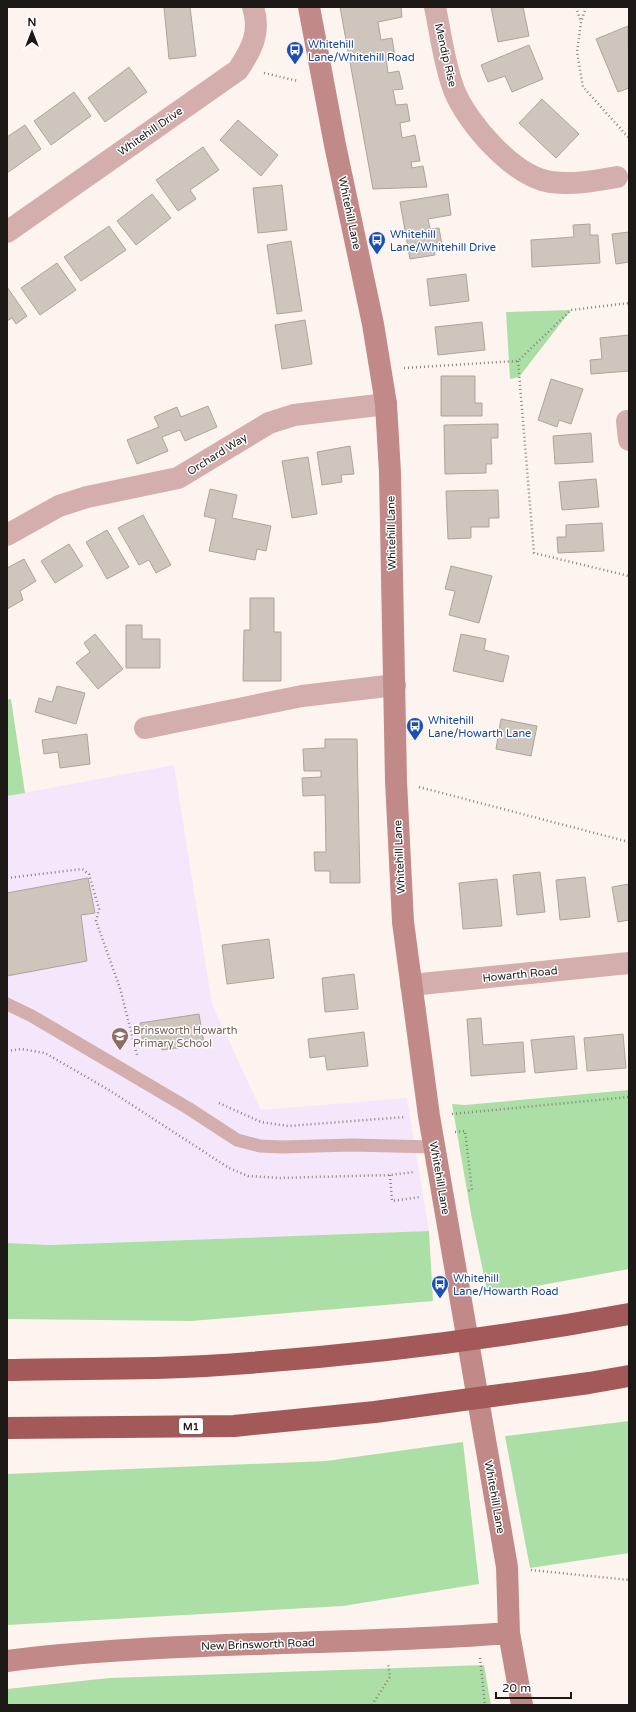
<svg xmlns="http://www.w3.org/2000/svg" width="636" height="1712" font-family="'Varela Round',sans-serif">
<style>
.education{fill:#f4e7fb}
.green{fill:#acdfa5}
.building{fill:#cec5bd;stroke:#ada49c}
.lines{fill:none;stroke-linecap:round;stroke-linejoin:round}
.path{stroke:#88817e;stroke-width:2.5;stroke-dasharray:1 3;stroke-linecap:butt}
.lane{stroke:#d4aead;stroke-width:13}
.street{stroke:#d4aead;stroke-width:22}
.secondary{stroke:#c18a89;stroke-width:22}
.highway{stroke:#a45959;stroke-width:22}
.labels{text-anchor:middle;stroke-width:3;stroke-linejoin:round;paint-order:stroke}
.shield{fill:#fff;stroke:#605d5c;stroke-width:1}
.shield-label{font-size:10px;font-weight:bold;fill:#1c1816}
.transit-label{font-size:11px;fill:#164399;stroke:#fff;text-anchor:start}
.street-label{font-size:11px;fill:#1c1816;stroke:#fff}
.education-label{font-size:11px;fill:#785e54;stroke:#fff;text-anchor:start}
</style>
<rect width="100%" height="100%" fill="#fef4ef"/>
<!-- education -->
<path class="education" d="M174 765 212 1004 261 1110 407 1098 429 1231 50 1245 7 1243V796Z"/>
<!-- green -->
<path class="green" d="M571 310 519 377 510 379 506 312Z
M11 699 25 793 7 796V700Z
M629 1090V1269L488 1295 471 1214 452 1104 465 1105Z
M429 1231 433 1301 191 1321 7 1319V1243L50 1245Z
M629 1421V1553L530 1568 505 1436Z
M463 1442 479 1584 343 1606 7 1625V1474L326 1461Z
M484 1665 491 1705H7V1689L109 1678Z"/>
<!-- building -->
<path class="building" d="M164 7H190L196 56 169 59Z
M340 7H401L402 17 378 22 381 40 392 38 395 56 386 57 388 73 399 71 403 89 393 90 396 105 407 104 410 121 400 123 402 138 415 135 420 161 411 162 412 168 423 166 427 187 373 189Z
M491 7H523L529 36 498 42Z
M628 26 629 88 618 92 596 39Z
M529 45 543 79 512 92 505 76 488 82 481 65Z
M129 67 147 92 105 122 88 98Z
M74 92 91 116 51 145 34 121Z
M542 99 579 134 556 158 519 123Z
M238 120 278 155 261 176 220 140Z
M25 125 41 149 7 173V137Z
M203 147 219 170 190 190 196 199 178 211 156 180Z
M282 185 287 230 258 233 253 188Z
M152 194 171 218 136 245 117 221Z
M448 194 451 215 428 219 430 229 439 228 442 245 434 246 435 255 410 259 400 202Z
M590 224V235H598L600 263 532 267 531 240 574 237 573 225Z
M109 226 126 250 81 281 64 257Z
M629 232V262L616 264 612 234Z
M291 241 302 311 277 314 267 245Z
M57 263 76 290 40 315 21 288Z
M466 274 469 301 430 306 427 279Z
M7 287 27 316 16 324 12 318 7 321Z
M305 320 312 364 282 369 275 325Z
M482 322 485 350 438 355 435 327Z
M629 335V371L591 374 590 360 602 359 600 338Z
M441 376H475V403H482V416H441Z
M551 379 583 389 571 424 559 420 557 427 538 420Z
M208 406 217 427 185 441 180 430 162 437 168 451 137 464 127 440 159 427 154 417 177 407 181 417Z
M498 424V438H491L492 464H486V473L445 474 444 425Z
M591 433 593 462 555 464 553 436Z
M350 446 354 474 341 475 342 482 322 485 317 452Z
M308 457 317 514 292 518 282 461Z
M596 479 599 507 562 510 559 482Z
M210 489 237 495 232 518 271 526 266 551 257 549 255 560 209 551 216 519 204 516Z
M498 490 499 518H489V527H471V538L448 539 446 491Z
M143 515 171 565 156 573 149 560 139 565 118 528Z
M602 523 604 551 558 553 557 537H566V525Z
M107 530 129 567 107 579 86 542Z
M69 544 83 566 55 583 41 561Z
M24 559 36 581 20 591 23 600 7 609V568Z
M451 566 492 576 479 623 449 615 455 591 445 589Z
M250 598H274V632H281V681H243L244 630H250Z
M126 625H142V639H160V668H126Z
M95 634 123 669 98 689 76 663 90 652 84 643Z
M461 634 486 639 484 650 509 656 503 682 453 671Z
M57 686 85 693 76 724 35 712 39 698 52 702Z
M501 719 537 726 531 756 496 749Z
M87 734 90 764 60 768 58 752 44 754 42 740Z
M325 739H357L360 883H330V871H315L314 852H326L325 795 303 796 302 778 321 777V771H304L303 749 325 748Z
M540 872 545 912 517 915 513 875Z
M585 877 590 917 560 920 556 880Z
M88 878 95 913 81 915 87 961 7 976V893Z
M497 879 502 926 463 929 459 883Z
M629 884V920L618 922 612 887Z
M269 939 274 978 227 984 222 945Z
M354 974 358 1009 325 1012 322 978Z
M199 1014 204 1044 162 1050 161 1041 143 1044 140 1023Z
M481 1018 483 1045 523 1042 525 1072 471 1076 467 1019Z
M364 1032 368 1066 327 1070 325 1056 310 1058 308 1039Z
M623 1034 626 1068 587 1071 584 1038Z
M574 1036 577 1069 535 1073 531 1040Z"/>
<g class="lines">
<!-- path -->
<path class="path" d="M576 7 581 22
M586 7 581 22 577 52 583 87 629 138
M264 73 298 81
M518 361 534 553 629 576
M404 368 518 361 571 310 629 303
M419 787 629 842
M7 878 82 869 89 874 99 909 96 921 120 988 137 1055
M7 1051 21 1049 45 1053 109 1090 229 1168 248 1176 279 1178 390 1175 414 1172
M219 1103 261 1122 288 1126 405 1117
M452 1114 629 1097
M455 1132 465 1131 472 1190 466 1191
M390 1175 392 1201 420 1197
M531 1570 629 1580
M480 1658 485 1705
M372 1705 390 1677 388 1663"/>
<!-- lane -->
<path class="lane" d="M7 1004 30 1015 188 1108 237 1140 260 1146 282 1147 352 1145 434 1147"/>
<!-- street -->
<path class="street" d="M435 7C441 35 444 64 454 90 467 123 514 177 551 182 573 185 595 181 617 177
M7 232 238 70C252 49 261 32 253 7
M627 421 629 440
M7 535 59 506 87 497 178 478 269 423 294 415 386 404
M145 728 302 696 395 685
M411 985 629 963"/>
<!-- secondary -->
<path class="secondary" d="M309 7 335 145 373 324 386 404 390 473 396 781 403 922 429 1116 507 1567 509 1633 522 1705
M7 1661C174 1640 342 1646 509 1633"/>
<!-- highway -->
<path class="highway" d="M7 1370C73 1368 139 1370 205 1366 347 1357 489 1340 629 1314
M7 1428 234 1426 375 1412 589 1383 629 1376"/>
</g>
<!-- icons -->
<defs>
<symbol id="bus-pin" viewBox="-11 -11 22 30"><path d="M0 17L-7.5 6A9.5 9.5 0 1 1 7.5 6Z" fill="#1a4fb4" stroke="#fff"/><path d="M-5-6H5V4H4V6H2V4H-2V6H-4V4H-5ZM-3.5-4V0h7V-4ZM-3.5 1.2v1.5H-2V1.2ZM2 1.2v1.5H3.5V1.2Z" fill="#fff"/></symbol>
<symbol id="school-pin" viewBox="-11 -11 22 30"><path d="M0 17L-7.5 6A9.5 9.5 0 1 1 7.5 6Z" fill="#8d6e63" stroke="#fff"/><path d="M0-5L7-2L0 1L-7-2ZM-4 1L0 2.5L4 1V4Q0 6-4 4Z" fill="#fff"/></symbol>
</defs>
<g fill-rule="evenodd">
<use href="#bus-pin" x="285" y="40" width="20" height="27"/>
<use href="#bus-pin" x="367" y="230" width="20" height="27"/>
<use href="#bus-pin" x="405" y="716" width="20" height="27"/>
<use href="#school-pin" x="110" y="1026" width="20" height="27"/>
<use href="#bus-pin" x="430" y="1274" width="20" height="27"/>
</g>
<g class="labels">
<!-- shield labels -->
<rect class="shield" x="179" y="1418" width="24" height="16" rx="3"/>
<g class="shield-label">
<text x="191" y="1430">M1</text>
</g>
<!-- transit labels -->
<g class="transit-label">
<text x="308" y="48">Whitehill<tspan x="308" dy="13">Lane/Whitehill Road</tspan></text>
<text x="390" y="238">Whitehill<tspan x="390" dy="13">Lane/Whitehill Drive</tspan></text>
<text x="428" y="724">Whitehill<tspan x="428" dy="13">Lane/Howarth Lane</tspan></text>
<text x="453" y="1282">Whitehill<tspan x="453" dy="13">Lane/Howarth Road</tspan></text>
</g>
<!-- street labels -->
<g class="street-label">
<text transform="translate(446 55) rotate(77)" y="4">Mendip Rise</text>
<text transform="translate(150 131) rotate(-35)" y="4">Whitehill Drive</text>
<text transform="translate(350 213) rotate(78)" y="4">Whitehill Lane</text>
<text transform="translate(217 454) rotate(-32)" y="4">Orchard Way</text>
<text transform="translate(391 533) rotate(-91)" y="4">Whitehill Lane</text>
<text transform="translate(399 857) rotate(-93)" y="4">Whitehill Lane</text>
<text transform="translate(520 974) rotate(-6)" y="4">Howarth Road</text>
<text transform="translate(440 1178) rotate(80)" y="4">Whitehill Lane</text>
<text transform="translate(495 1497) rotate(80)" y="4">Whitehill Lane</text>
<text transform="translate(258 1644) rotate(-2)" y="4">New Brinsworth Road</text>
</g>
<!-- education labels -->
<g class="education-label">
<text x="133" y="1034">Brinsworth Howarth<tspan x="133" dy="13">Primary School</tspan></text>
</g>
</g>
<!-- border -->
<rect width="636" height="1712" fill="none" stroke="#1c1816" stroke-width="16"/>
<!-- north arrow -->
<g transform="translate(32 32)" stroke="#ffffff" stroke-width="3" paint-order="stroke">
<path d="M0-3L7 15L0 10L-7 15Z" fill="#1c1816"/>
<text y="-6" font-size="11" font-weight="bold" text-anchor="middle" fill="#1c1816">N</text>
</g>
<!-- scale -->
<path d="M496 1692v6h75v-6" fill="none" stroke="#1c1816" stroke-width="2"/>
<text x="502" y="1692" font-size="12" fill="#1c1816" stroke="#ffffff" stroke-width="3" paint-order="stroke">20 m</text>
</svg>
